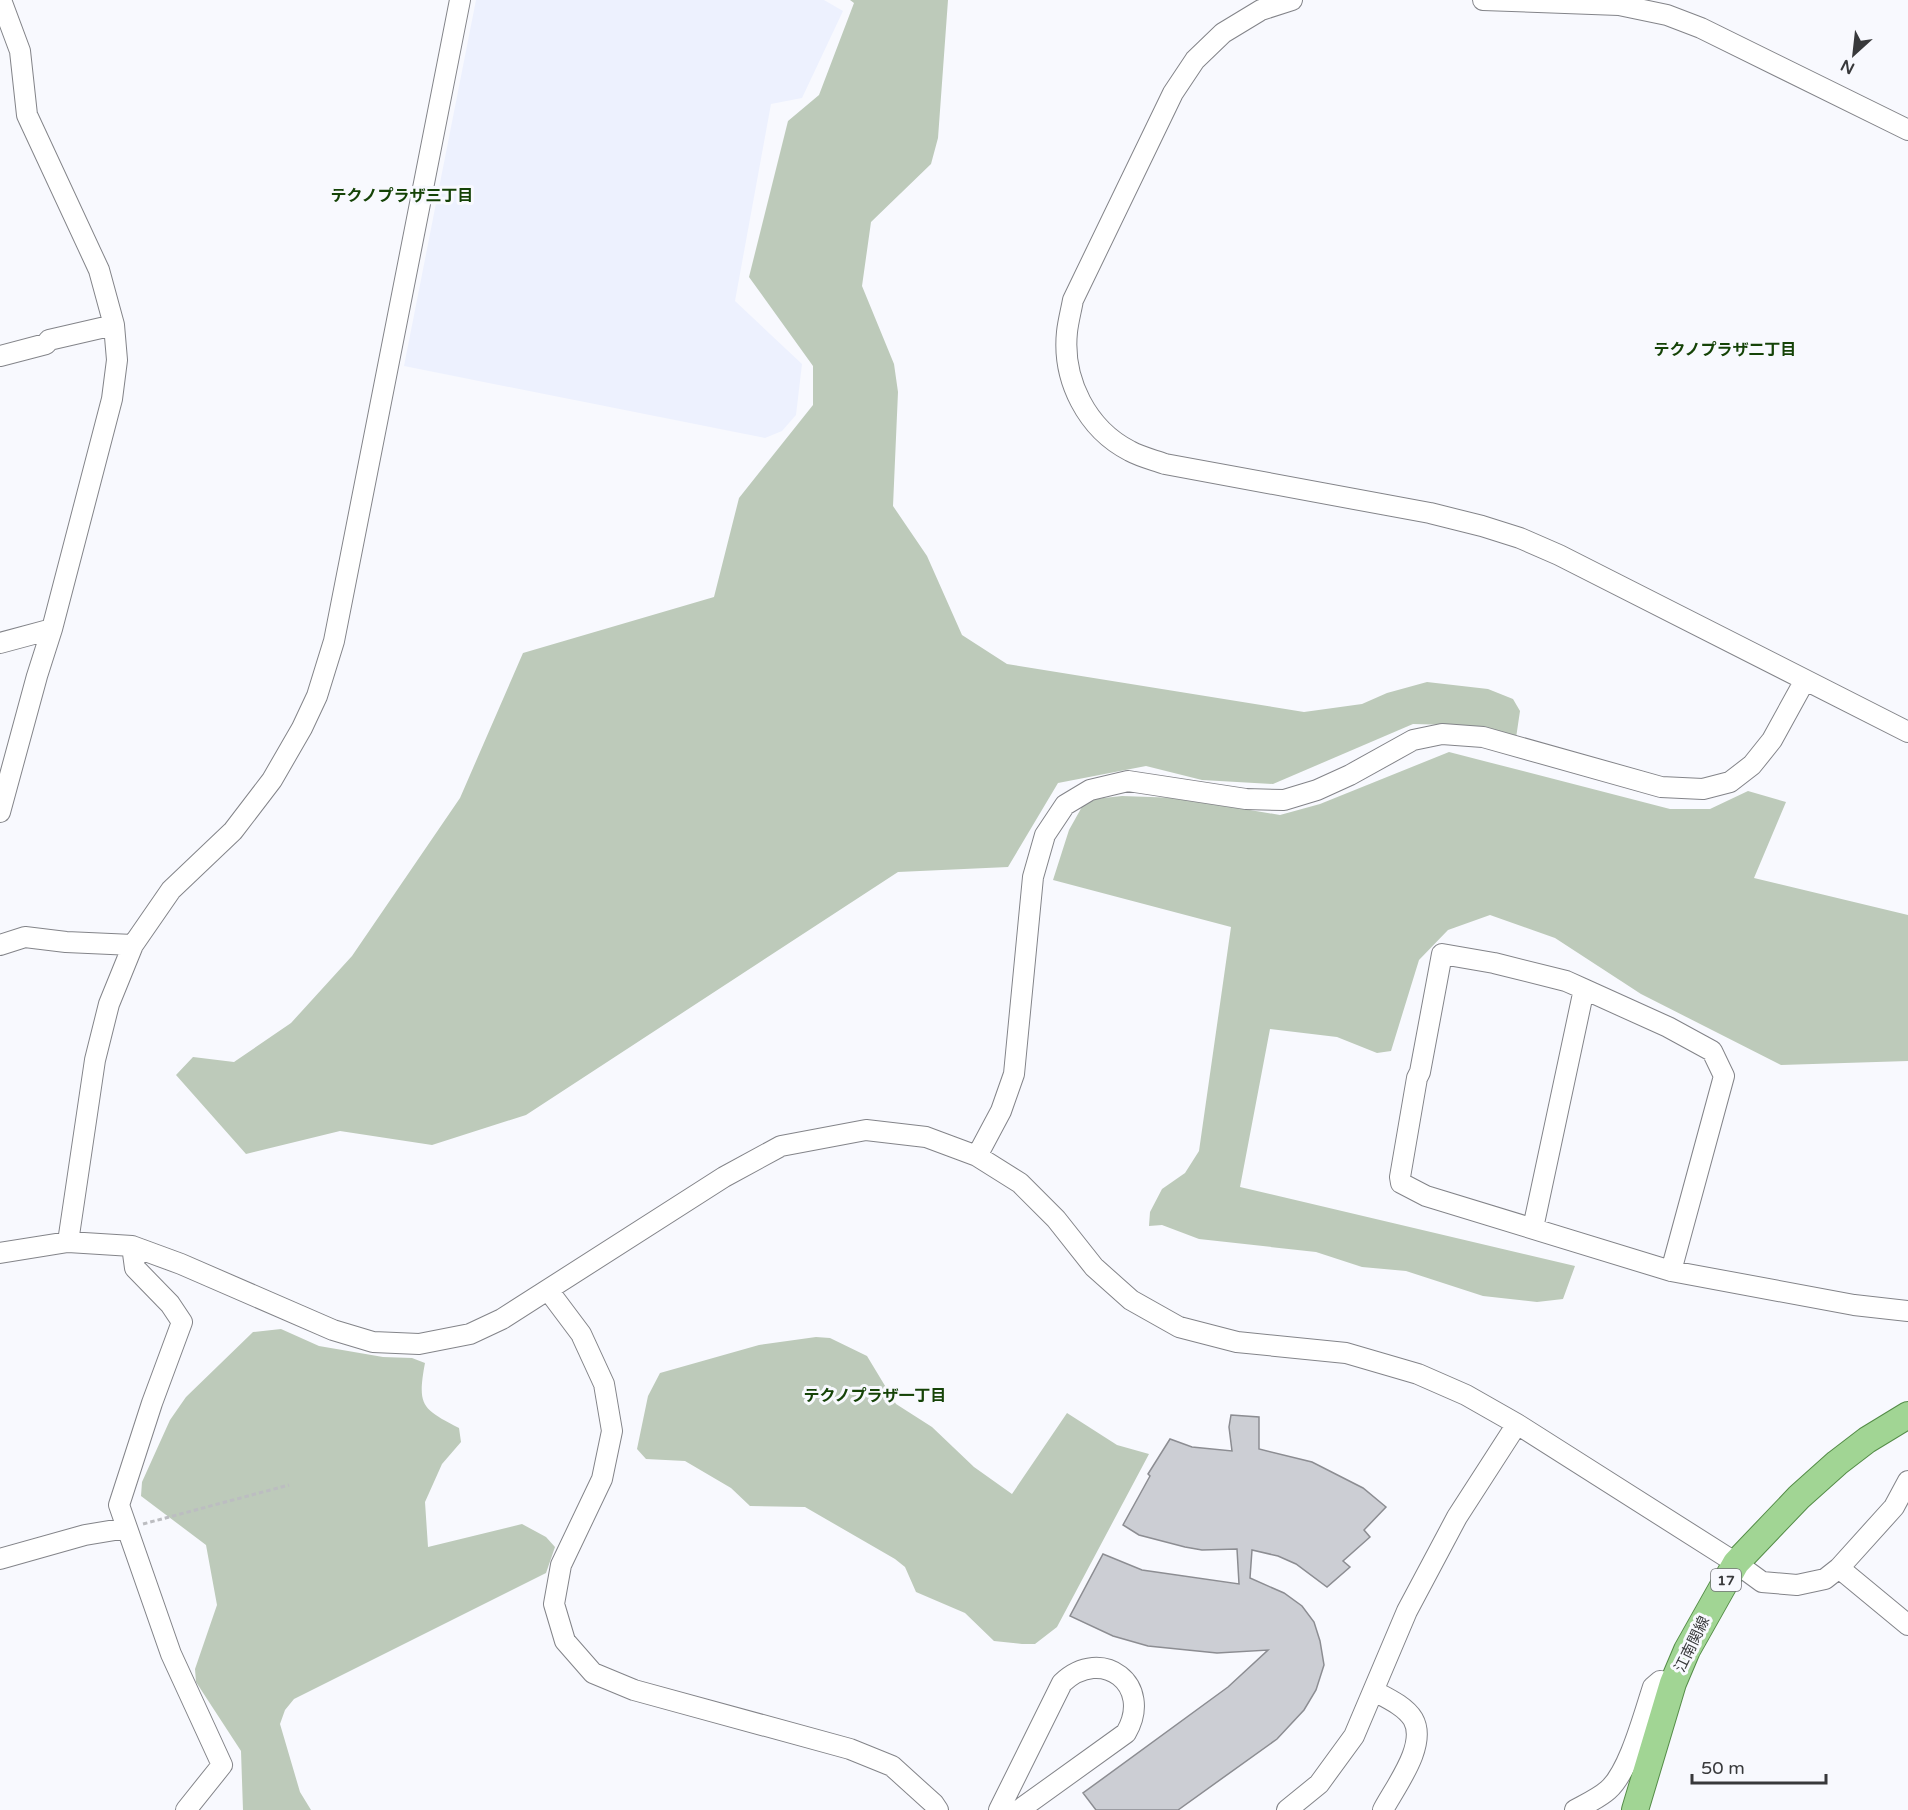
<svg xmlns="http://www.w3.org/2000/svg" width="1908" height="1810" font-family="'Varela Round','Noto Sans JP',sans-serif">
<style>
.built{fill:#edf1fe}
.green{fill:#bdcaba}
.building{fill:#ccced4;stroke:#8c8d92;stroke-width:1.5}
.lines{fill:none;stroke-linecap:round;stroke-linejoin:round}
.minor-casing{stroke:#838489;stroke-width:22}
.major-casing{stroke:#548c47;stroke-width:28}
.path{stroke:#bcbdc1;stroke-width:3;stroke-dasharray:4.5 3;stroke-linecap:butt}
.minor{stroke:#fff;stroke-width:20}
.major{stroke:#a1d594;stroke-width:26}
.labels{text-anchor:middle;stroke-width:6;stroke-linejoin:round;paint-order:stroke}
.shield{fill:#f8f9fe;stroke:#727376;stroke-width:1.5}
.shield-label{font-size:14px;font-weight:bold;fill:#38393b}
.street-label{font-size:15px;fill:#38393b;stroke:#f8f9fe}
.neighbourhood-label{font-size:16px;font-weight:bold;fill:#154307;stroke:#f8f9fe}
</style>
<rect width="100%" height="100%" fill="#f8f9fe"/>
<!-- built -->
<path class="built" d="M476 0H824L843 11 802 98 771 104 735 301 802 364 796 415 782 431 765 438 404 366Z"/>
<!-- green -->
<path class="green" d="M850 0H948L938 138 931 164 871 222 862 286 894 364 898 392 893 506 927 556 962 635 1007 664 1304 712 1362 704 1387 693 1427 682 1488 689 1513 699 1520 711 1516 738 1453 725 1413 724 1273 784 1202 780 1146 766 1058 783 1008 867 898 872 526 1115 432 1145 340 1131 246 1154 176 1075 193 1057 234 1062 291 1023 352 956 460 798 523 653 714 597 739 498 813 405V366L749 277 788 121 819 95 854 3Z
M1449 752 1670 809H1710L1748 791 1786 802 1754 878 1908 915V1061L1781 1065 1641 994 1555 938 1490 915 1448 930 1419 960 1391 1051 1377 1053 1337 1037 1270 1029 1240 1187 1575 1266 1563 1299 1537 1302 1483 1296 1406 1271 1362 1267 1316 1252 1199 1239 1162 1225 1149 1226 1150 1212 1162 1189 1185 1173 1199 1151 1231 927 1053 880 1069 830 1083 805 1094 799 1122 796 1179 798 1280 815 1320 804Z
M281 1329 319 1346 383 1357 412 1358 425 1363C417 1406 422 1409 459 1428L461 1442 442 1464 425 1502 428 1547 522 1524 546 1537 555 1547 546 1573 294 1699 285 1710 280 1724 300 1792 311 1810H243L241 1751 196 1682 195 1669 217 1605 206 1545 141 1496 142 1482 170 1420 186 1397 253 1332Z
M816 1337 830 1338 867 1356 896 1404 932 1427 974 1467 1012 1494 1067 1413 1117 1445 1149 1454 1057 1627 1035 1644H1022L994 1641 965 1613 916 1592 905 1567 895 1559 805 1507 750 1506 731 1488 685 1461 646 1459 637 1449 648 1396 660 1373 759 1345Z"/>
<!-- building -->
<path class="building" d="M1231 1415 1259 1417V1449L1312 1462 1363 1488 1386 1507 1364 1530 1370 1537 1343 1561 1350 1567 1327 1587 1296 1564 1278 1556 1252 1550 1250 1578 1284 1593 1302 1606 1314 1622 1320 1641 1324 1665 1316 1690 1304 1710 1277 1739 1178 1810H1096L1083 1793 1228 1687 1268 1650 1217 1653 1148 1646 1113 1636 1070 1616 1103 1554 1142 1570 1239 1584 1237 1549 1202 1550 1185 1547 1139 1535 1123 1525 1150 1476 1148 1474 1170 1439 1192 1447 1232 1451 1229 1427Z"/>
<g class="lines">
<defs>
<path id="minor" d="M1292 0 1261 10 1223 33 1195 60 1173 93 1073 300C1071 311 1068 322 1067 332 1062 380 1087 429 1130 451 1141 457 1154 460 1165 464L1430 513 1482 526 1520 538 1559 555 1908 732
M1483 0 1619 5 1667 15 1701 28 1908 130
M0 356 46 344 49 340 114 325
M0 643 52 629
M0 812 37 676 52 629 112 399 117 360 114 325 99 270 27 115 20 51 1 0
M0 945 25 937 66 942 133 945
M977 1156 1001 1111 1014 1074 1033 877 1045 835 1065 805 1090 790 1128 781 1246 799 1284 800 1317 790 1350 775 1413 740 1442 734 1483 737 1661 787 1703 789 1730 782 1752 765 1772 740 1805 680
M1533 1228 1584 989
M68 1242 95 1060 109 1004 133 945 171 890 233 831 272 780 302 728 317 696 334 641 460 0
M132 1246 135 1268 170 1304 182 1322 152 1403 119 1505 171 1654 222 1765 186 1810
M0 1253 68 1242 132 1246 181 1264 333 1330 373 1342 419 1344 470 1334 502 1319 724 1177 781 1146 866 1130 926 1137 977 1156 1020 1183 1056 1219 1094 1267 1131 1300 1179 1327 1237 1342 1346 1353 1418 1374 1466 1395 1517 1424 1736 1563 1762 1582 1797 1585 1825 1579 1839 1568 1894 1507 1908 1481
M1671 1271 1724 1076 1712 1051 1668 1027 1584 989 1566 981 1494 963 1442 954 1420 1072 1417 1078 1400 1177 1401 1183 1426 1196 1671 1271 1854 1305 1908 1311
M548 1290 581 1334 604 1384 612 1431 602 1479 561 1565 554 1604 565 1641 593 1673 634 1690 850 1749 892 1766 934 1804 938 1810
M0 1559 85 1535 127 1528
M1839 1568 1908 1625
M1374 1691C1387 1698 1405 1706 1413 1719 1428 1745 1395 1787 1383 1810
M999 1810 1062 1683C1102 1645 1154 1685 1126 1733L1019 1810
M1287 1810 1319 1784 1354 1736 1407 1611 1457 1517 1517 1424
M1575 1810C1586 1804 1599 1798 1608 1790 1629 1772 1644 1714 1653 1687L1660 1681 1673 1683"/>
<path id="major" d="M1635 1810 1673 1683 1687 1650 1736 1563 1799 1497 1837 1463 1867 1440 1908 1415"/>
</defs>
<!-- minor casing -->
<use href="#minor" class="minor-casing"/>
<!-- major casing -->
<use href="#major" class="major-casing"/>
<!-- path -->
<path class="path" d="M143 1524 289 1485"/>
<!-- minor -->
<use href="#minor" class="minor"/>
<!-- major -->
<use href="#major" class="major"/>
</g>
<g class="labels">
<!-- shield labels -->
<rect class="shield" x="1711" y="1569" width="30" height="22" rx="4.5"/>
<g class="shield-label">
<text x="1726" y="1585">17</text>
</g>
<!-- street labels -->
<g class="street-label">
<text transform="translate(1692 1644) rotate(-64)" y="5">江南関線</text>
</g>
<!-- neighbourhood labels -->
<g class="neighbourhood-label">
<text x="402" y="201">テクノプラザ三丁目</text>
<text x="1725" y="355">テクノプラザ二丁目</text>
<text x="875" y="1401">テクノプラザ一丁目</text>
</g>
</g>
<!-- north arrow -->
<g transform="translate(1854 54) rotate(207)" stroke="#f8f9fe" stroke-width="4.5" paint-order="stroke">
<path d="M0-4.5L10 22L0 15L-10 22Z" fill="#38393b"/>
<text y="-9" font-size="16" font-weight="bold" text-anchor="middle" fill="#38393b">N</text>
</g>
<!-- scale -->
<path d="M1692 1774v9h134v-9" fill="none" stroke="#38393b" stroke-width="3"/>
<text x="1701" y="1774" font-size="18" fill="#38393b" stroke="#f8f9fe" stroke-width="4.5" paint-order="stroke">50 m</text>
</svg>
